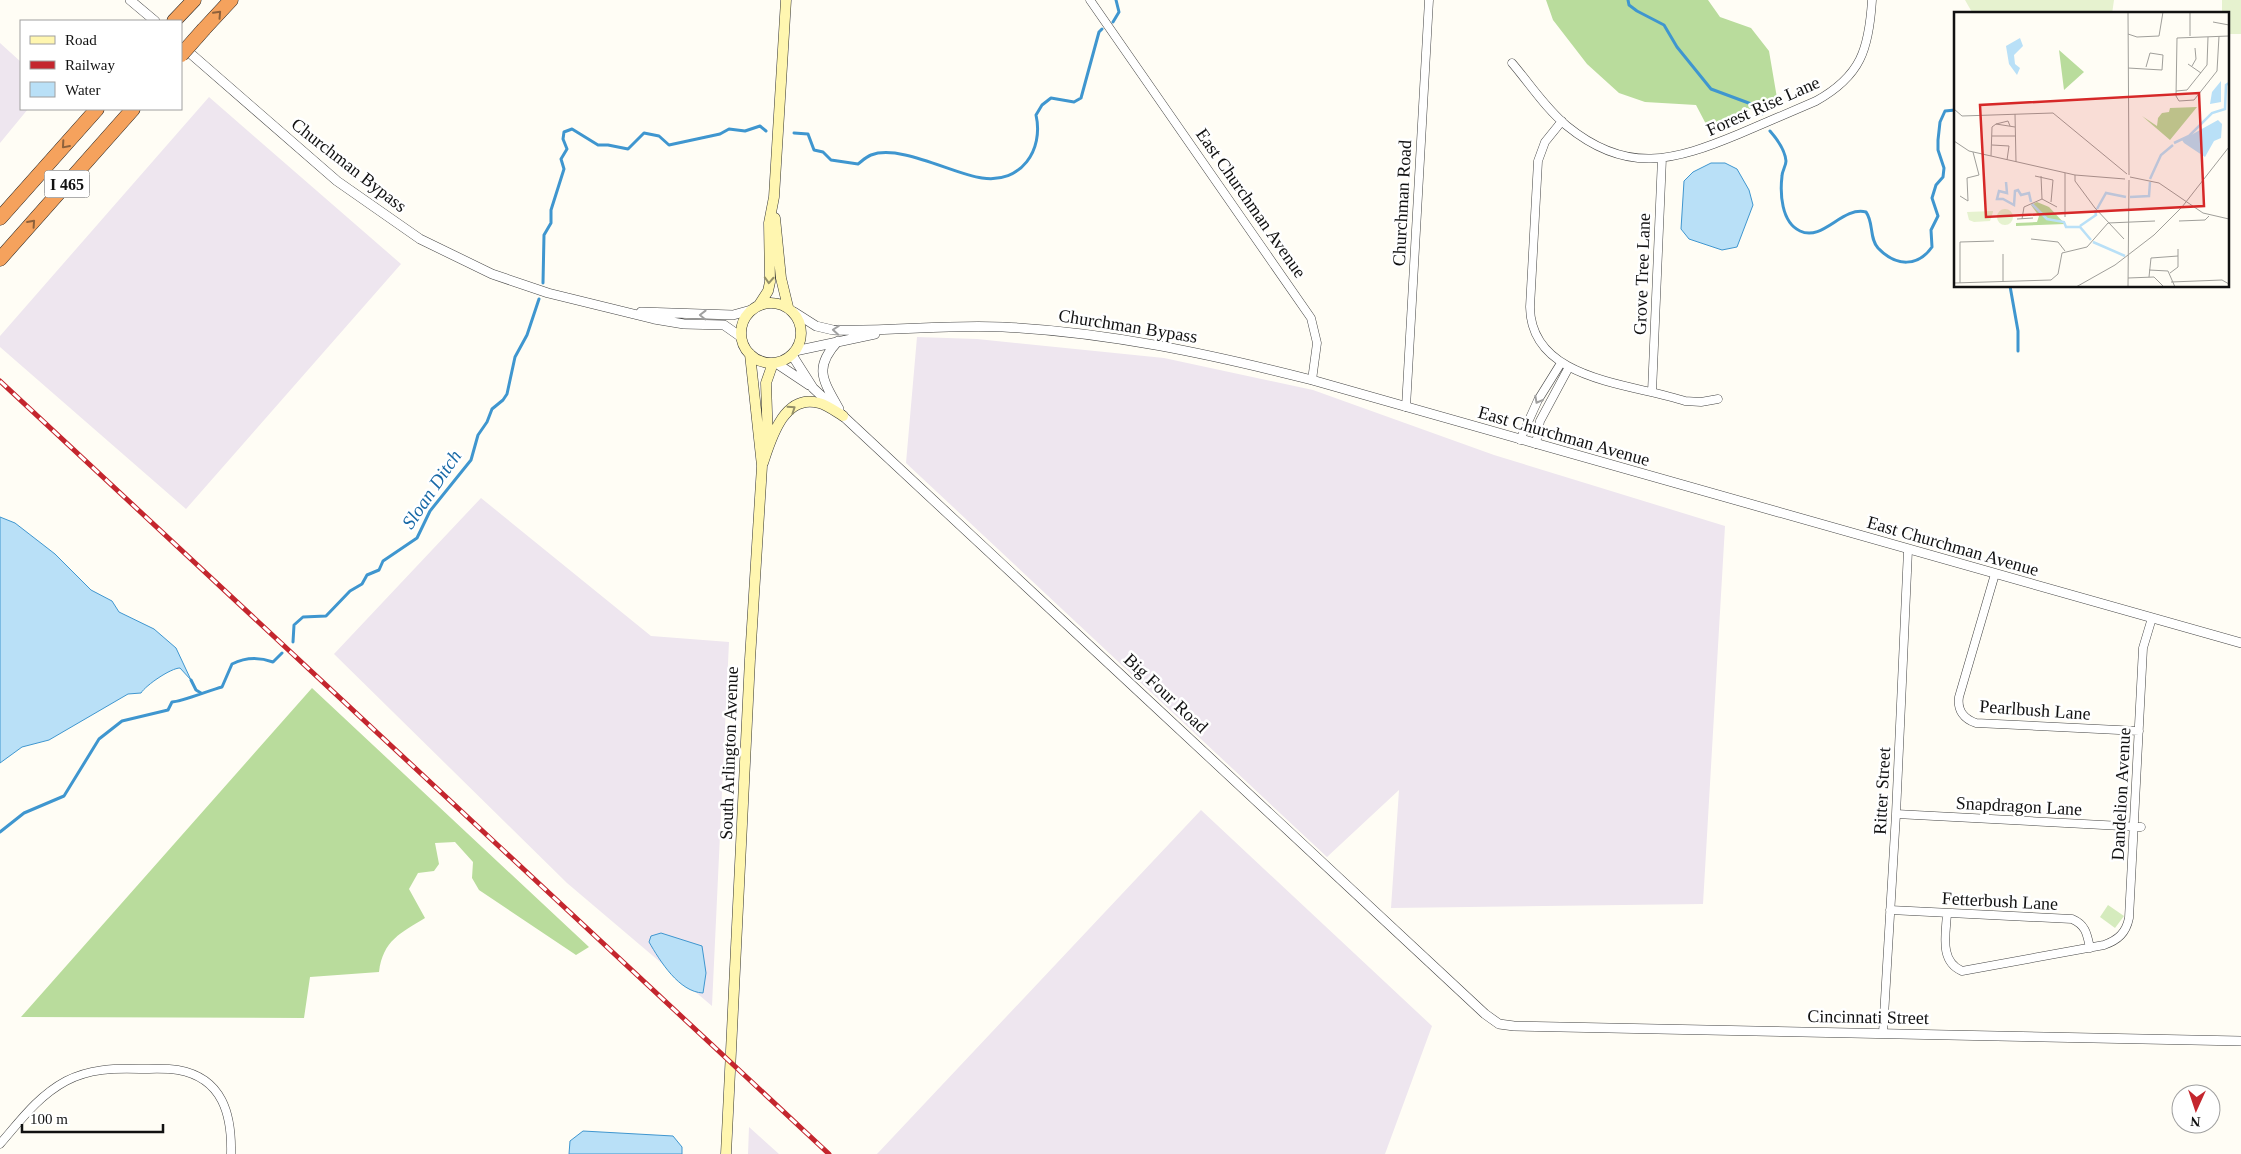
<svg xmlns="http://www.w3.org/2000/svg" width="2241" height="1154" font-family="'Times New Roman',serif">
<style>
.industrial{fill:#eee6ef}
.green{fill:#d5ebbd}
.forest{fill:#b9dc9c}
.pitch{fill:#e6f2cf}
.water{fill:#b9e0f7;stroke:#3f96cf}
.lines{fill:none;stroke-linecap:round;stroke-linejoin:round}
.stream{stroke:#3f96cf;stroke-width:3}
.minor-casing{stroke:#444;stroke-width:9}
.tertiary-casing{stroke:#444;stroke-width:10}
.secondary-casing{stroke:#333;stroke-width:11}
.motorway-casing{stroke:#222;stroke-width:15}
.minor{stroke:#fff;stroke-width:8}
.tertiary{stroke:#fff;stroke-width:9}
.secondary{stroke:#fff6b0;stroke-width:10}
.motorway{stroke:#f5a25d;stroke-width:14}
.rail-casing{stroke:#c4262e;stroke-width:5}
.rail{stroke:#fff;stroke-width:3;stroke-dasharray:9;stroke-linecap:butt}
.motorway-bridge-casing{stroke:#222;stroke-width:15;stroke-linecap:butt}
.motorway-bridge{stroke:#f5a25d;stroke-width:14}
.oneway{stroke:#8e613b}
.oneway2{stroke:#948f68}
.oneway3{stroke:#a0a0a0}
.labels{text-anchor:middle;stroke-width:5;stroke-linejoin:round;paint-order:stroke}
.shield{fill:#fff;stroke:#585858;stroke-width:1}
.shield-label{font-size:16px;font-weight:bold;fill:#111}
.street-label{font-size:18px;fill:#111;stroke:#fff}
.water-label{font-size:19px;font-style:italic;fill:#1768a6;stroke:#fff}
.inset-river{fill:none;stroke:#b9e0f7;stroke-width:2.5}
.inset-road{fill:none;stroke:#a09f9a;stroke-width:1}
.view{fill:#d62828;fill-opacity:0.15;stroke:#d62828;stroke-width:2.5}
.inset-edge{fill:none;stroke:#111;stroke-width:2.5}
</style>
<rect width="100%" height="100%" fill="#fffdf5"/>
<!-- industrial -->
<path class="industrial" d="M0 43 21 62V109H28L0 143Z
M209 97 401 264 186 509 0 347V336Z
M917 337 977 339 1164 358 1313 390 1494 455 1725 526 1703 904 1391 908 1399 790 1327 857 906 463Z
M481 498 651 636 729 642 712 1006 567 883 334 654Z
M1201 810 1432 1026 1385 1154H877Z
M749 1127 779 1154H748Z"/>
<!-- green -->
<path class="green" d="M2108 905 2124 916 2115 928 2100 917Z"/>
<!-- forest -->
<path class="forest" d="M1546 0H1708L1720 17 1751 28 1769 51 1777 98 1707 126 1696 105 1645 102 1619 93 1587 64 1553 20Z
M312 688 589 947 576 955 479 890 472 878 473 862 455 842 435 843 439 864 434 871 418 873 409 889 425 918C401 933 383 940 379 972L310 977 304 1018 21 1017Z"/>
<!-- pitch -->
<path class="pitch" d="M1965 0H2114L2112 14H1973Z
M2222 0H2241V34H2227V14H2222Z"/>
<!-- water -->
<path class="water" d="M1711 163H1725L1737 169 1749 190 1753 205 1737 247 1722 250 1689 239 1681 229 1684 181 1693 172Z
M0 517 15 523 55 554 91 590 112 601 119 612 154 629 176 648 191 680 180 668C171 668 146 685 141 693L128 694 49 740 22 747 0 763Z
M661 933 702 946 706 973 703 993C679 992 660 961 649 942L651 936Z
M583 1131 673 1136 682 1147V1154H569L570 1141Z"/>
<g class="lines">
<!-- stream -->
<path class="stream" d="M1628 0 1629 5 1637 11 1664 25 1677 47 1711 89 1754 105 1762 114
M1113 22 1119 12 1116 0
M1770 131C1777 139 1785 149 1786 161 1786 166 1782 171 1782 176 1780 193 1781 222 1800 231 1823 242 1842 206 1866 212 1874 223 1869 238 1878 248 1896 267 1918 267 1932 247L1931 230 1938 216 1932 198 1936 185 1943 177 1944 168 1938 150V140L1940 122 1945 111 1955 110
M794 133 808 134 814 150 823 152 831 160 858 164C862 161 866 157 871 155 900 144 953 174 982 178 1021 184 1044 150 1036 115L1042 105 1051 98 1074 102 1081 98 1099 32 1102 29
M543 283 544 235 551 223V210L564 169 561 159 567 149 563 139 564 132 572 129 598 145H608L628 149 644 133 659 136 669 145 720 134 729 129 745 131 760 126 766 131
M2010 286 2018 331V351
M293 642 294 625 303 617 326 616 350 591 362 584 367 575 379 570 383 561 417 538 430 511 471 460 478 435 487 422 492 409 503 400 507 394 515 357 527 335 539 299
M191 680 196 690 201 693
M0 832 24 813 64 796 99 739 122 721 168 710 172 702C181 702 210 690 222 687L232 664C246 657 259 657 273 662L282 653"/>
<defs>
<path id="minor" d="M1090 0 1311 318 1317 343 1312 380
M1512 63C1530 84 1546 109 1567 126 1627 175 1674 161 1739 134 1765 123 1790 112 1816 101 1861 76 1869 49 1872 0
M1562 121 1545 142 1538 161 1530 307C1531 381 1631 383 1685 401L1701 402 1718 399
M1652 392 1662 158
M1406 407 1429 0
M1520 440 1538 400 1561 363
M1536 444 1540 421 1569 367
M1995 574 1959 697C1957 710 1964 719 1976 723L2139 731
M1896 814 2141 827
M1890 910 2072 919C2086 925 2087 934 2090 948
M1947 913C1946 934 1939 961 1962 971L2104 945C2118 940 2126 933 2129 918L2143 648 2152 618
M1883 1033 1896 814 1908 550
M0 1144C20 1121 38 1096 66 1081 89 1069 114 1068 140 1069 152 1069 166 1068 178 1070 223 1078 232 1115 231 1154"/>
<path id="tertiary" d="M130 0 155 21
M183 47 337 181 420 239 492 274 548 293 654 319 684 324 724 325 741 337
M641 312 733 315 751 310
M794 312 816 326 833 330C890 332 946 324 1003 327 1108 332 1210 354 1312 380L2241 643
M838 341C813 368 823 380 839 409
M795 351 875 334
M792 355 813 388C1038 596 1260 806 1485 1014L1499 1024 1514 1026 2241 1041
M776 363 809 385"/>
<path id="secondary" d="M775 218 781 278 788 307
M741 333a30 30 0 1 1 60 0a30 30 0 1 1-60 0Z
M759 305 768 291 770 282 769 223 774 197 786 0
M768 442 766 383 773 363
M763 463C771 439 784 393 819 403 827 405 835 411 843 416
M726 1154 750 659 762 466 750 354"/>
<path id="motorway" d="M174 21 194 0
M204 29 231 0
M0 218 97 109
M0 259 133 109"/>
</defs>
<!-- minor casing -->
<use href="#minor" class="minor-casing"/>
<!-- tertiary casing -->
<use href="#tertiary" class="tertiary-casing"/>
<!-- secondary casing -->
<use href="#secondary" class="secondary-casing"/>
<!-- motorway casing -->
<use href="#motorway" class="motorway-casing"/>
<!-- minor -->
<use href="#minor" class="minor"/>
<!-- tertiary -->
<use href="#tertiary" class="tertiary"/>
<!-- secondary -->
<use href="#secondary" class="secondary"/>
<!-- motorway -->
<use href="#motorway" class="motorway"/>
<defs>
<path id="rail" d="M0 381 829 1154"/>
</defs>
<!-- rail casing -->
<use href="#rail" class="rail-casing"/>
<!-- rail -->
<use href="#rail" class="rail"/>
<defs>
<path id="motorway-bridge" d="M181 55 204 29"/>
</defs>
<!-- motorway-bridge casing -->
<use href="#motorway-bridge" class="motorway-bridge-casing"/>
<!-- motorway-bridge -->
<use href="#motorway-bridge" class="motorway-bridge"/>
</g>
<!-- one-way arrows -->
<defs><path id="oneway-chevron" d="M-2-3.5L2.5 0L-2 3.5" fill="none" stroke-width="1.6" stroke-linecap="round" stroke-linejoin="round" transform="scale(1.25)"/></defs>
<g class="oneway">
<use href="#oneway-chevron" transform="translate(218 14) rotate(-47)"/>
<use href="#oneway-chevron" transform="translate(65 145) rotate(131)"/>
<use href="#oneway-chevron" transform="translate(32 223) rotate(-48)"/>
</g>
<g class="oneway2">
<use href="#oneway-chevron" transform="translate(769 280) rotate(93)"/>
<use href="#oneway-chevron" transform="translate(792 409) rotate(-34)"/>
</g>
<g class="oneway3">
<use href="#oneway-chevron" transform="translate(703 315) rotate(-179)"/>
<use href="#oneway-chevron" transform="translate(836 330) rotate(-175)"/>
<use href="#oneway-chevron" transform="translate(1538 400) rotate(118)"/>
</g>
<g class="labels">
<!-- shield labels -->
<rect class="shield" x="44.5" y="170.5" width="45" height="27" rx="4"/>
<g class="shield-label">
<text x="67" y="190">I 465</text>
</g>
<!-- street labels -->
<g class="street-label">
<text transform="translate(1763 106) rotate(-24)" y="6">Forest Rise Lane</text>
<text transform="translate(349 165) rotate(38)" y="6">Churchman Bypass</text>
<text transform="translate(1251 203) rotate(55)" y="6">East Churchman Avenue</text>
<text transform="translate(1402 203) rotate(-87)" y="6">Churchman Road</text>
<text transform="translate(1642 274) rotate(-88)" y="6">Grove Tree Lane</text>
<text transform="translate(1128 326) rotate(9)" y="6">Churchman Bypass</text>
<text transform="translate(1564 436) rotate(16)" y="6">East Churchman Avenue</text>
<text transform="translate(1953 546) rotate(16)" y="6">East Churchman Avenue</text>
<text transform="translate(1166 693) rotate(43)" y="6">Big Four Road</text>
<text transform="translate(2035 710) rotate(4)" y="6">Pearlbush Lane</text>
<text transform="translate(729 753) rotate(-88)" y="6">South Arlington Avenue</text>
<text transform="translate(1882 791) rotate(-87)" y="6">Ritter Street</text>
<text transform="translate(2121 794) rotate(-87)" y="6">Dandelion Avenue</text>
<text transform="translate(2019 806) rotate(3)" y="6">Snapdragon Lane</text>
<text transform="translate(2000 901) rotate(3)" y="6">Fetterbush Lane</text>
<text transform="translate(1868 1017) rotate(1)" y="6">Cincinnati Street</text>
</g>
<!-- water labels -->
<g class="water-label">
<text transform="translate(431 489) rotate(-56)" y="7">Sloan Ditch</text>
</g>
</g>
<!-- overview -->
<g transform="translate(1954 12)">
<rect width="275" height="275" fill="#fffdf5"/>
<path d="M105 38 130 60 110 78ZM243 95 216 128 188 104 203 114 204 106 208 101 215 100 216 96ZM83 190 95 195 111 212 62 214V211L83 210 85 204 77 193Z" fill="#b9dc9c"/>
<path d="M43 205a8 8 0 1 1 16 0a8 8 0 1 1-16 0ZM13 200 39 199V200L36 209 20 210 15 208Z" fill="#e6f2cf"/>
<path d="M66 26 69 34 60 43 61 52 66 56 63 63 55 52 52 34ZM267 69V90L256 92 258 80ZM264 108 268 112 267 126 260 129 251 145 230 131 228 128Z" fill="#b9e0f7"/>
<path class="inset-river" d="M220 131 235 124 258 101 271 97 272 73 275 71M196 167 207 143 219 133M52 170 53 181 45 179 43 187H49L60 193 61 179 64 178 67 183 75 181 77 190M176 185 195 184 196 170M78 192 93 207 110 210 112 215H126L137 228M143 197 152 181 172 185M126 214 142 203 141 198M139 230 171 244"/>
<path class="inset-road" d="M174 0 175 163M259 10 275 13M174 22 183 25 205 24 209 0M236 24V0M265 24 263 59 240 88 225 89 222 84 223 26 275 24M234 52 247 61M238 54 242 47 241 36M174 56 208 58 209 43 196 41 192 55M222 79 233 78 253 53 254 25M0 97 8 104 99 101 173 162M61 102 62 150M42 112 61 115M42 112 54 109 56 114M38 124H61M0 129 15 139 121 163 171 167M38 133 55 134 53 148M37 144 38 115 42 112M121 163V169L141 196 170 227M81 164 99 168 97 190M87 164 88 187M176 165 205 171 249 201 275 207M6 184 14 189 13 166 25 163 19 140M88 187 103 195M111 205V161M63 207 79 206M68 207 70 195 88 187M225 209 251 208 255 204M77 227 104 230 111 239M49 242V270M195 258 214 259 221 275M216 261 224 255V237M195 265 197 246 224 244M174 266 200 265 210 275M217 270 268 268 275 272M0 271 97 268 104 262 108 241 133 235 154 211 201 209M6 271V230L40 229M122 275 161 253 200 223 228 195 275 135M174 275 175 168"/>
<path class="view" d="M245 81 250 194 32 205 26 93Z"/>
<rect width="275" height="275" class="inset-edge"/>
</g>
<!-- legend -->
<rect x="20" y="20" width="162" height="90" fill="#ffffff" stroke="#a0a0a0"/>
<rect x="30" y="36" width="25" height="8" fill="#fff6b0" stroke="#a0a0a0"/>
<text x="65" y="45" font-size="15" fill="#111111">Road</text>
<rect x="30" y="61" width="25" height="8" fill="#c4262e" stroke="#a0a0a0"/>
<text x="65" y="70" font-size="15" fill="#111111">Railway</text>
<rect x="30" y="82" width="25" height="15" fill="#b9e0f7" stroke="#a0a0a0"/>
<text x="65" y="95" font-size="15" fill="#111111">Water</text>
<!-- north arrow -->
<g transform="translate(2196 1109) rotate(183)"><circle r="24" fill="#ffffff" stroke="#a0a0a0"/>
<path d="M0-4L9 19L0 12L-9 19Z" fill="#c4262e"/>
<text y="-8" font-size="14" font-weight="bold" text-anchor="middle" fill="#111111">N</text>
</g>
<!-- scale -->
<path d="M22 1124v8h141v-8" fill="none" stroke="#111111" stroke-width="2.5"/>
<text x="30" y="1124" font-size="15" fill="#111111" stroke="#ffffff" stroke-width="4" paint-order="stroke">100 m</text>
</svg>
